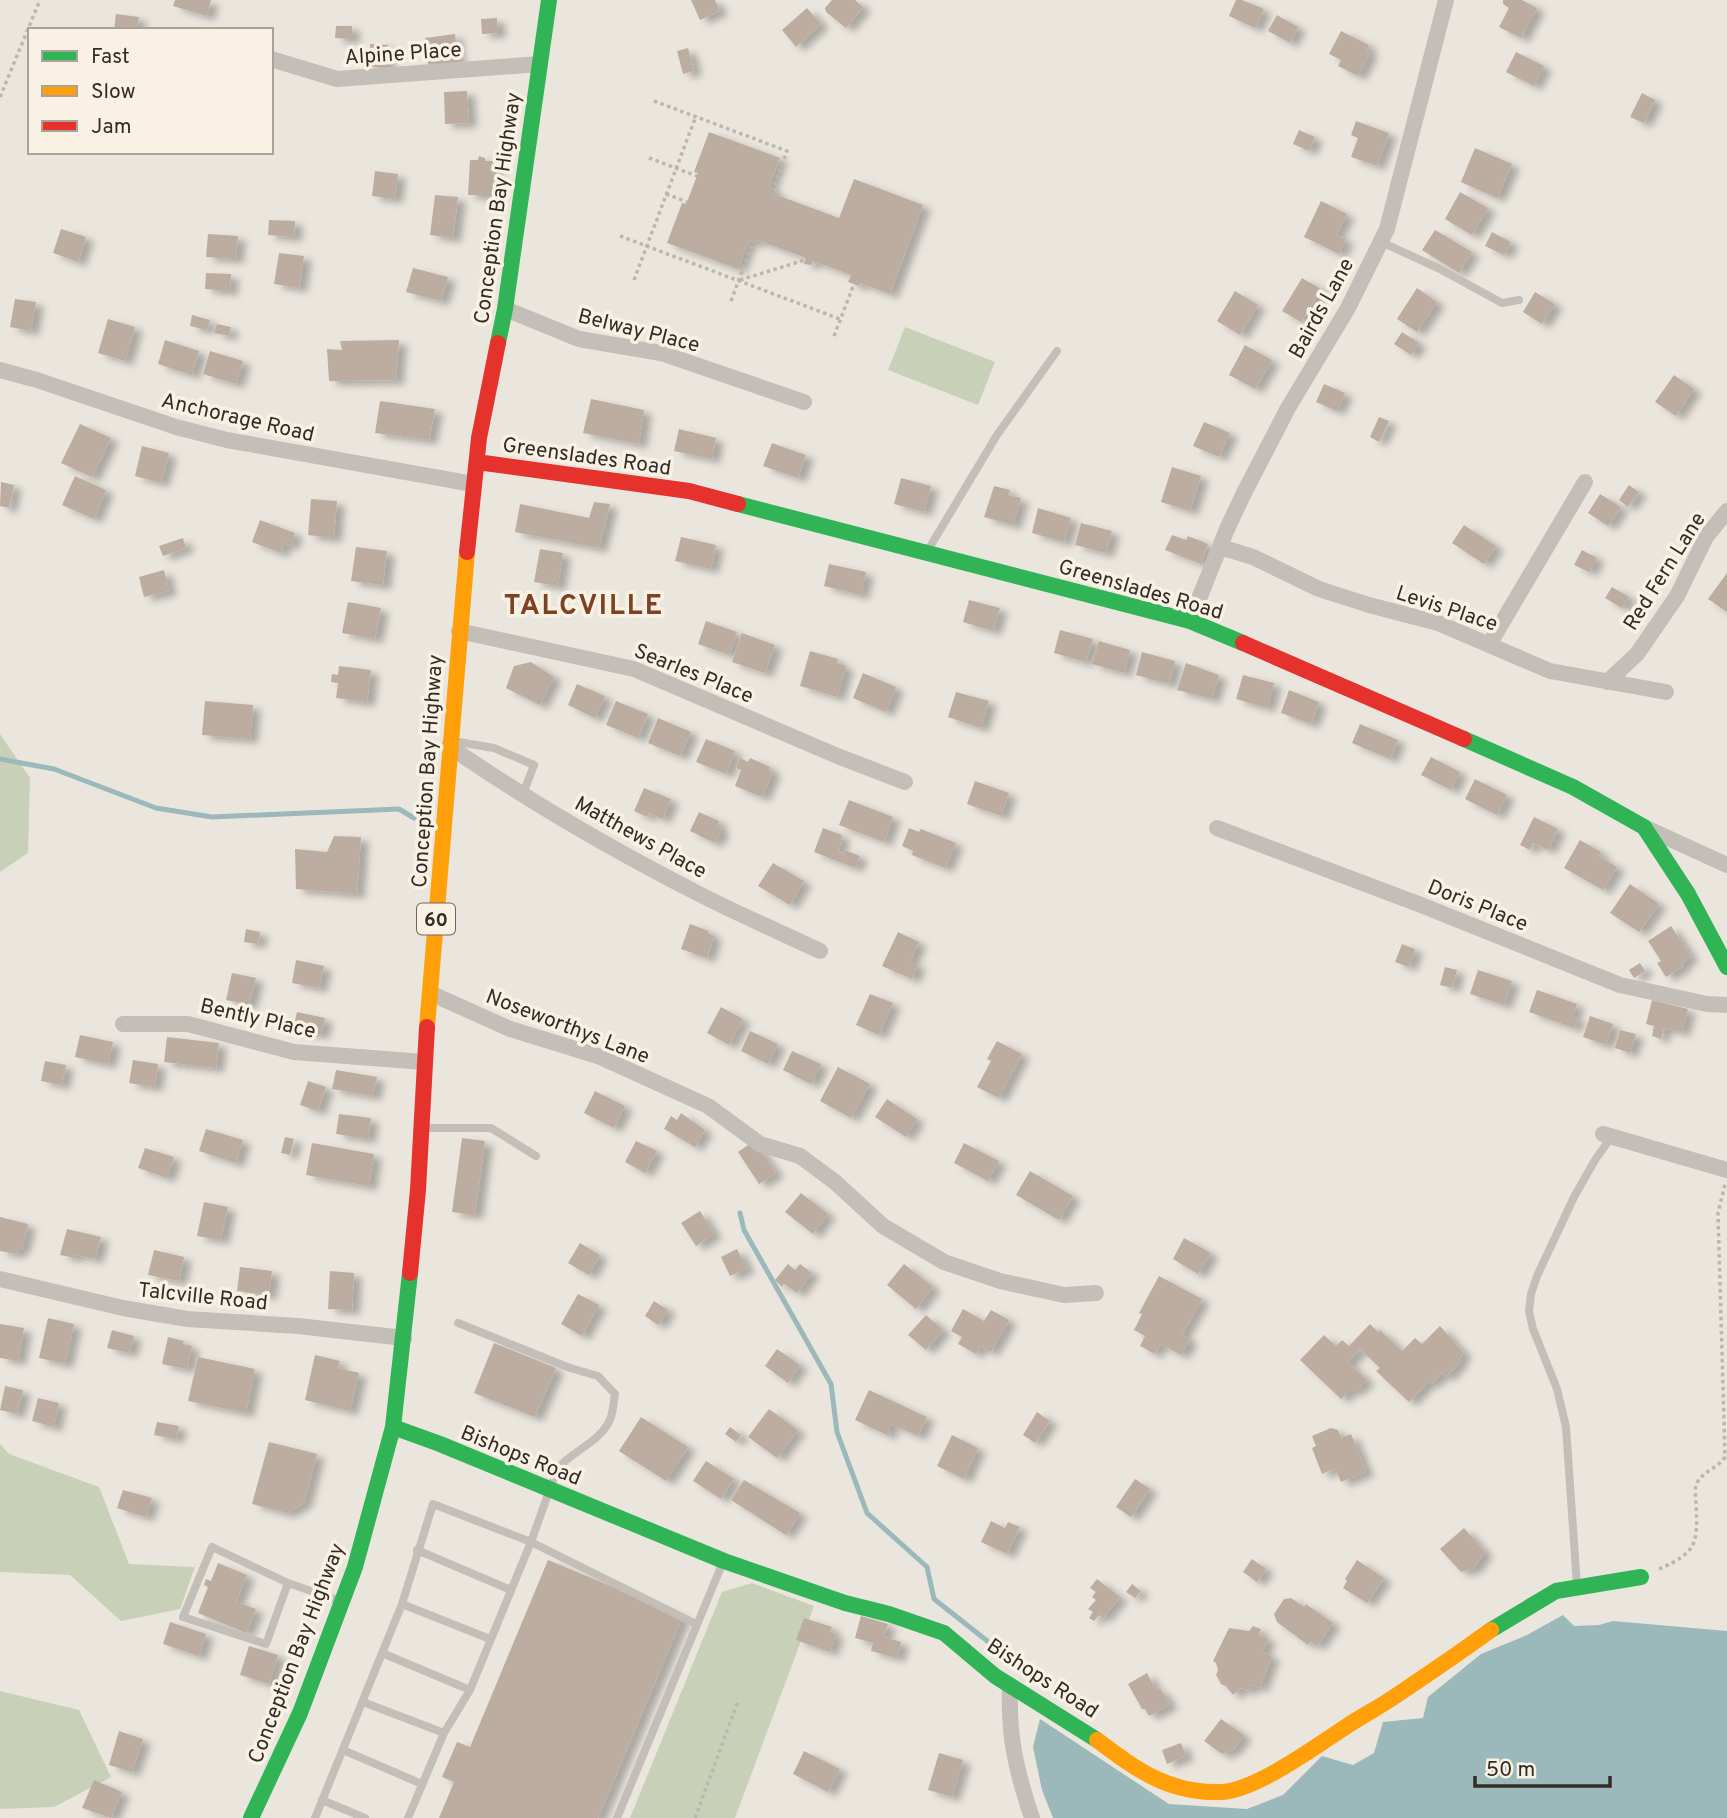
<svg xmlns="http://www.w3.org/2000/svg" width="1727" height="1818" font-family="Overpass,sans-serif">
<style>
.green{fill:#c9d0b8}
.water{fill:#9bb8ba}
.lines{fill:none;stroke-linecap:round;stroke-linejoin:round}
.stream{stroke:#9bb8ba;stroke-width:5}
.building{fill:#bdaca0;filter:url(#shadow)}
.path{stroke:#bcb6af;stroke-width:3.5;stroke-dasharray:3.5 3.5;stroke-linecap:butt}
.lane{stroke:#c3beb7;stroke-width:8}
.street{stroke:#c3beb7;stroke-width:16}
.fast{stroke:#30b455;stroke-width:16}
.slow{stroke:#ff9f0a;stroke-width:16}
.jam{stroke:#e5322d;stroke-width:16}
.labels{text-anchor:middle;stroke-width:7;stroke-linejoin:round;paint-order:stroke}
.shield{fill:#f8f1e4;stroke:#6e665f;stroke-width:2}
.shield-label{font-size:19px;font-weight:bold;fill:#332b26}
.street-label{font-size:21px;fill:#332b26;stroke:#f8f1e4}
.district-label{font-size:28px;font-weight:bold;letter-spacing:2px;fill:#7e4223;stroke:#f8f1e4}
</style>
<defs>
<filter id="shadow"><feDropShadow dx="8" dy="4.5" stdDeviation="3.5" flood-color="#0004"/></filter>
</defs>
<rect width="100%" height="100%" fill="#eae6de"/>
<!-- green -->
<path class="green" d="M905 327 995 362 978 405 888 370Z
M0 734 30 778 28 853 0 872Z
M0 1444 9 1454 99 1487 129 1564 195 1567 180 1609 121 1621 70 1575 0 1572Z
M752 1583 814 1606 735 1818H630L722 1592Z
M0 1691 79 1710 111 1777 54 1807 0 1809Z"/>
<!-- water -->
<path class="water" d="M1563 1615 1574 1626 1599 1625 1613 1621 1727 1631V1818H1053L1042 1790 1033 1747 1040 1719 1169 1804 1247 1809 1283 1795 1322 1756 1353 1765 1374 1753 1383 1722 1423 1718 1428 1697 1481 1654 1527 1635Z"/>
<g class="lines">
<!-- stream -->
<path class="stream" d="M0 759 54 769 156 808 212 817 399 809 414 818
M740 1213 744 1230 831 1384 837 1432 867 1513 927 1567 934 1599 1014 1662"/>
</g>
<!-- building -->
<path class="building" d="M175 0H211L207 16 173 6Z
M691 0H715L720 11 700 20Z
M832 0H855L863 7 846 28 826 12 825 8Z
M1236 0H1242L1264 9 1255 28 1229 16Z
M1503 0H1522L1537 8 1521 38 1499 27 1509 8 1503 4Z
M807 8 821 24 796 47 782 30Z
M116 14 139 17 137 30H114Z
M1277 15 1298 27 1290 43 1268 31Z
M497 18 498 33 482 34 481 19Z
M336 26H352V39L335 38Z
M1341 31 1369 45 1366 51 1370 53 1358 76 1338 66 1341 60 1329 54Z
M455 34 458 62 428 65 425 38Z
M370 44 388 45 387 67H369Z
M688 48 694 71 683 74 677 51Z
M1516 52 1544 66 1534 86 1506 72Z
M467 91 469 123 445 124 444 92Z
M1642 93 1655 100 1644 123 1630 117Z
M1356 121 1389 133 1377 166 1351 157 1358 138 1351 135Z
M1299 130 1315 137 1309 151 1293 144Z
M709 132 780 158 769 187 776 190 774 194 839 218 854 179 923 205 890 294 860 283 859 286 848 282 851 275 813 261 811 265 804 264 806 258 757 240 756 243 749 241 738 269 667 243 682 203 686 204 687 202 698 173 694 172Z
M1475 148 1512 164 1497 198 1461 182Z
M479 156 485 158V161H495L492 195H468L470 160H478Z
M375 171 398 174 395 199 372 196Z
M1460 192 1488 208 1472 235 1445 219Z
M435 195 458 197 453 238 430 235Z
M1321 201 1347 214 1336 235 1346 239 1339 254 1304 237Z
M269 220 295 221 294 237 268 235Z
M61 229 86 237 78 262 53 253Z
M1435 230 1472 252 1459 273 1422 250Z
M1492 232 1511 242 1504 255 1485 246Z
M208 234 238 236 236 259 206 257Z
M279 253 304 256 299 288 274 284Z
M413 268 448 277 441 301 406 292Z
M206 273 231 274 230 291 205 289Z
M1302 278 1321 289 1301 322 1282 311Z
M1417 288 1437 302 1417 332 1397 319Z
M1235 291 1258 305 1240 335 1217 321Z
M1535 292 1555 304 1542 324 1523 312Z
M15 299 36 302 31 331 10 327Z
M192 315 210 320 207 330 190 326Z
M108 319 135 327 125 361 98 353Z
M217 324 231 327 229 336 214 333Z
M1402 332 1419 343 1411 355 1394 344Z
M165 340 199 351 192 375 158 364Z
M399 340 396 380 329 381 327 349 342 350 340 341Z
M1245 345 1272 360 1255 389 1229 375Z
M210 351 243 361 236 384 203 374Z
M1674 375 1694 389 1676 416 1655 402Z
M1324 384 1345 393 1337 411 1316 402Z
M591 399 644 410 639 444 583 433Z
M380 401 435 409 429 440 375 433Z
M1379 417 1389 421 1379 442 1370 437Z
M1204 422 1230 433 1219 457 1193 446Z
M80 424 111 438 92 477 61 463Z
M679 429 716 438 712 459 674 451Z
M772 443 806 455 798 478 763 466Z
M142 446 169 453 161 483 135 476Z
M1172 467 1201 476 1190 511 1161 502Z
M75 476 106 490 94 519 62 505Z
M901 478 931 486 924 512 894 504Z
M1 482 14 485 9 508 0 506Z
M1629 485 1639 492 1628 507 1619 500Z
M994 486 1010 490 1008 495 1021 498 1013 525 984 517Z
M1600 494 1621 507 1608 526 1588 513Z
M311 499 337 501 334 538 308 535Z
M594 502 610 504 599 548 515 532 520 504 589 518Z
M1038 508 1071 518 1064 542 1032 533Z
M260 520 295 533 291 546 284 543 281 553 252 542Z
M1081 523 1112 531 1106 553 1075 545Z
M1464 525 1496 546 1484 564 1452 543Z
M1172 535 1186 540 1188 536 1208 544 1201 564 1165 550Z
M681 537 716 545 711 569 675 561Z
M183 538 186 548 163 556 159 546Z
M356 547 387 551 383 585 351 581Z
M540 549 563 553 558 586 534 582Z
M1582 550 1597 558 1589 572 1574 565Z
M829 564 866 572 861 595 824 586Z
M164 570 169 591 144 597 139 577Z
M1727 573V612L1708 599Z
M1612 587 1629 597 1622 608 1605 598Z
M969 600 1000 608 993 631 963 622Z
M348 602 381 608 375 639 342 633Z
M706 621 737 632 729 655 698 644Z
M1060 630 1093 639 1086 662 1054 653Z
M742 633 775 645 765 673 732 662Z
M1099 641 1130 650 1124 673 1092 664Z
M810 651 838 659 837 663 846 666 837 697 800 686Z
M1142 652 1175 661 1169 684 1136 675Z
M531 662 554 677 540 705 506 688 514 666Z
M1186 663 1219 675 1212 699 1177 690Z
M339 666 371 670 367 702 336 698 338 683 331 682 332 674 338 675Z
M863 673 896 687 886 712 853 698Z
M1243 675 1274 683 1267 708 1236 699Z
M577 684 605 696 595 718 568 705Z
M1289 690 1319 702 1311 724 1281 713Z
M956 692 989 701 981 728 948 717Z
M205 701 253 705 250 739 202 735Z
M616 701 648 714 638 738 606 725Z
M658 718 691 732 680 756 648 743Z
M1360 724 1398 740 1390 759 1352 743Z
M706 739 735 751 726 774 696 762Z
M1431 757 1460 772 1451 790 1421 775Z
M740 758 748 762 750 758 770 767 769 770 773 772 762 797 735 786 741 770 736 768Z
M1475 779 1507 795 1497 815 1465 799Z
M975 781 1009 793 1001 816 967 804Z
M644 788 671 799 663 819 649 813 647 817 634 811Z
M849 800 893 817 884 842 839 825Z
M699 812 719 821 717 826 722 829 715 843 690 831Z
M1534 817 1558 829 1548 850 1533 843 1530 850 1520 845Z
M823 828 842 835 839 851 843 853 845 850 860 856 855 868 814 852Z
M909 828 919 832 921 829 956 843 945 868 912 855 913 851 902 846Z
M334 836 361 837 357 894 296 889 295 849 327 852Z
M1580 840 1601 852 1599 856 1617 867 1603 890 1564 868Z
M773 863 804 881 790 905 758 886Z
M1630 884 1659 904 1639 932 1610 913Z
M690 924 709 931 708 933 714 936 707 958 681 949Z
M1671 926 1691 957 1682 963 1684 966 1666 977 1657 963 1661 961 1648 941Z
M246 929 260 932 258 944 244 942Z
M898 932 919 942 910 962 918 965 912 979 882 966Z
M1402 944 1415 949 1409 967 1395 962Z
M296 960 324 966 319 988 292 983Z
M1640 963 1645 971 1634 978 1629 970Z
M1445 967 1457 970 1452 988 1440 985Z
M1478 970 1512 981 1504 1005 1470 994Z
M232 973 256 978 249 1005 226 1000Z
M1537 990 1577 1004 1572 1017 1578 1019 1574 1028 1529 1012Z
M870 994 893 1003 879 1035 856 1025Z
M1652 1000 1688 1009 1682 1032 1664 1028 1661 1039 1652 1036 1654 1026 1646 1024Z
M721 1007 743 1019 729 1045 707 1033Z
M297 1012 325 1018 321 1035 293 1029Z
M1590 1016 1613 1024 1606 1045 1583 1037Z
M1620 1030 1636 1034 1630 1053 1615 1048Z
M750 1031 778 1044 768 1064 741 1051Z
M80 1035 113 1042 108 1064 75 1057Z
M167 1037 219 1043 216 1068 164 1062Z
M997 1041 1022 1054 999 1098 977 1087 991 1061 987 1059Z
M792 1051 821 1064 811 1084 783 1070Z
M133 1060 158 1064 155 1087 129 1083Z
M45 1061 66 1065 62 1085 41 1081Z
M838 1067 870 1084 851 1118 820 1101Z
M336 1070 377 1077 373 1096 332 1089Z
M308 1081 326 1087 318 1111 300 1105Z
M595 1091 625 1106 614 1128 584 1113Z
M887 1099 917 1119 906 1137 875 1117Z
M681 1113 705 1130 695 1147 664 1129 671 1116 677 1120Z
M339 1114 371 1118 368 1139 336 1134Z
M206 1129 243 1140 236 1163 199 1151Z
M285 1137 294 1139 290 1155 281 1153Z
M462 1138 485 1141 475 1215 452 1212Z
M636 1141 657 1151 645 1173 625 1162Z
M754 1141 776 1173 759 1184 738 1152Z
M312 1143 374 1154 369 1186 306 1175Z
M964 1143 999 1161 988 1181 954 1163Z
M145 1148 174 1157 167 1178 138 1168Z
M1030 1171 1073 1196 1059 1220 1016 1195Z
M801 1193 828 1214 813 1234 785 1212Z
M204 1202 228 1207 221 1240 197 1236Z
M700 1211 714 1234 696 1246 681 1223Z
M0 1217 28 1224 22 1249H19L17 1254 0 1251Z
M67 1229 101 1237 95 1259 76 1255 75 1258 60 1255Z
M1184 1238 1211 1253 1198 1274 1173 1259Z
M580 1243 600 1255 589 1275 568 1263Z
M737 1249 747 1269 730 1276 721 1257Z
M154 1250 184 1257 179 1281 148 1275Z
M788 1264 795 1270 800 1264 812 1273 797 1293 784 1284 782 1287 775 1280Z
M904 1264 933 1287 916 1309 887 1285Z
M240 1267 272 1271 269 1295 237 1291Z
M330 1271 354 1273 352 1310 328 1309Z
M1159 1276 1202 1299 1182 1335 1190 1339 1181 1355 1160 1344 1155 1354 1140 1346 1145 1336 1134 1330 1142 1314 1139 1313Z
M578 1294 599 1305 582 1336 561 1324Z
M654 1301 668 1310 658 1325 645 1316Z
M963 1309 984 1321 991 1310 1009 1320 991 1352 980 1346 976 1354 958 1344 962 1337 951 1331Z
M926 1315 943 1330 926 1350 908 1335Z
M48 1318 74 1324 65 1364 39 1358Z
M0 1324 24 1328 18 1361 0 1358Z
M1370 1324 1378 1332 1380 1330 1402 1351 1415 1338 1422 1344 1440 1326 1464 1353 1459 1359 1461 1361 1446 1377 1442 1373 1432 1384 1429 1381 1409 1402 1376 1371 1380 1368 1360 1349 1348 1362 1367 1380 1354 1392 1351 1389 1341 1399 1300 1360 1324 1335 1336 1346 1342 1340 1349 1346Z
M112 1330 134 1336 129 1353 107 1348Z
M168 1337 184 1341 183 1344 192 1346 187 1369 162 1364Z
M494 1343 556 1368 535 1417 474 1393Z
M777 1349 800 1365 788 1383 765 1366Z
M315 1355 340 1361 338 1368 359 1373 350 1411 305 1400Z
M198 1357 255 1369 246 1413 188 1401Z
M5 1386 23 1390 17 1414 0 1410Z
M869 1390 927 1417 918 1436 890 1424 889 1436 855 1420Z
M38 1398 59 1403 54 1427 32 1421Z
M769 1409 798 1430 777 1458 748 1437Z
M1037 1412 1050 1421 1035 1443 1023 1435Z
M641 1417 688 1447 666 1481 619 1451Z
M157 1422 179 1426 176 1439 154 1435Z
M730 1427 741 1435 736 1442 725 1434Z
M1331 1428 1338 1430 1341 1438 1351 1434 1366 1472 1341 1482 1335 1468 1322 1474 1312 1448 1316 1446 1312 1436Z
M952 1435 978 1448 964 1479 937 1466Z
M269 1442 317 1454 304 1503 287 1513 252 1504Z
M706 1461 734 1479 721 1499 693 1481Z
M1135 1479 1150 1489 1131 1517 1116 1507Z
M744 1480 800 1513 786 1535 731 1500Z
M123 1490 152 1498 146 1517 117 1508Z
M991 1521 1005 1528 1008 1522 1020 1527 1007 1554 981 1542Z
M1464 1528 1485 1552 1474 1568 1461 1572 1440 1549Z
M1252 1559 1266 1569 1257 1582 1243 1572Z
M548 1560 683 1616 598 1818H439L454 1782 442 1777 457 1742 470 1747Z
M1357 1560 1384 1578 1367 1603 1343 1588 1347 1581 1345 1579Z
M218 1563 247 1575 236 1602 256 1609 246 1633 198 1613 208 1587 204 1585 206 1579 211 1581Z
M1097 1579 1120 1597 1103 1618 1099 1615 1094 1621 1089 1618 1093 1612 1088 1609 1096 1600 1092 1597 1096 1592 1090 1588Z
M1132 1584 1141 1591 1135 1598 1126 1592Z
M1291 1598 1304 1607 1306 1604 1333 1623 1317 1646 1311 1641 1308 1645 1277 1622 1274 1614 1284 1599Z
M861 1616 888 1624 884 1637 901 1642 897 1658 871 1651 873 1643 855 1638Z
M804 1618 832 1627 830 1632 836 1634 830 1652 796 1640Z
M170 1622 206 1634 199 1656 163 1644Z
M1253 1626 1261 1629 1259 1635 1268 1638 1263 1652 1272 1656 1260 1688 1252 1685 1249 1691 1241 1688 1233 1695 1226 1686 1221 1684 1216 1675 1218 1670 1216 1663 1213 1661 1229 1628 1249 1631Z
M249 1646 278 1655 269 1684 240 1675Z
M1147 1673 1156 1690 1160 1688 1170 1705 1149 1716 1145 1709H1142L1128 1684Z
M1221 1719 1244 1735 1233 1750 1222 1754 1204 1741Z
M119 1731 143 1739 132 1772 109 1765Z
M1181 1743 1186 1756 1167 1764 1162 1750Z
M804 1751 840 1769 828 1792 793 1774Z
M939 1753 963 1760 952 1797 928 1790Z
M94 1780 122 1792 111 1818 82 1808Z"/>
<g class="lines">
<!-- path -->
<path class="path" d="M0 97 40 0
M654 101 787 151 773 189
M649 158 697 176
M666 194 687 202
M620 236 840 319
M634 280 696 116
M740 280 805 260
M731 301 753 242
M834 336 854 284
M1659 1569C1697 1553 1698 1543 1696 1505 1696 1498 1694 1489 1697 1483 1703 1471 1718 1468 1725 1457L1718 1213 1725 1184
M695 1818 738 1701"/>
<!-- lane -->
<path class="lane" d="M1381 242 1438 268 1502 303 1519 300
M928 550 997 435 1057 351
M453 741 494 748 534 765 523 794
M424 1128H491L536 1156
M417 1550 511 1590
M288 1583 266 1644 183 1617 212 1547 288 1583 340 1601
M1577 1586 1566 1427 1557 1389 1533 1329 1529 1311 1531 1294 1537 1276 1574 1197 1595 1160 1612 1136
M402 1604 490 1639
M382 1653 470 1690
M363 1702 444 1733
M343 1750 422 1784
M322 1800 365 1818
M315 1818 402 1604 433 1504 531 1542 696 1624
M408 1818 444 1733 470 1690 531 1542 557 1469C572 1451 603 1441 611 1417 613 1410 614 1402 615 1394L598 1376 570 1368 458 1323
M617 1818 723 1562"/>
<!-- street -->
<path class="street" d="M271 59 337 79 540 64
M505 309 579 339 661 353 804 402
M0 370 37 380 176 427 227 440 473 484
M1220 547 1253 557 1319 589 1369 605 1438 623 1550 671 1666 692
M1190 621 1227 529 1244 493 1288 408 1348 308 1387 229 1446 0
M459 631 634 669 840 757 905 782
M1490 643 1585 482
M1607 682 1637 654 1677 596 1706 537 1727 511
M449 746C528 801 613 850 699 894 738 914 780 932 820 951
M1217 828 1421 905 1620 985 1707 1004 1727 1005
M1646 828 1727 865
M430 993 510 1029 598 1056 708 1106 760 1144 800 1156 835 1182 883 1226 944 1262 1000 1281 1064 1295 1096 1293
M123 1024H188L294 1052 424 1062
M1603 1134 1727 1170
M0 1279 123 1308 187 1319 298 1326 404 1338
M1010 1685C1008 1736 1016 1770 1032 1818"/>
<!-- fast -->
<path class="fast" d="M498 343 505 309 549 0
M738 504 1190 621 1243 643
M1464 739 1573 787 1644 827 1688 894 1727 967
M393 1427 440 1444 724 1561 845 1603 889 1614 944 1633 995 1676 1097 1740
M1491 1630 1556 1591 1641 1577
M251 1818 300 1713 355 1567 393 1427 410 1273"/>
<!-- slow -->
<path class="slow" d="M427 1027 467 552
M1097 1740C1137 1770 1169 1794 1222 1792 1256 1790 1315 1747 1344 1728 1360 1717 1378 1708 1394 1697 1427 1675 1459 1653 1491 1630"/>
<!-- jam -->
<path class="jam" d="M477 462 689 491 738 504
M467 552 479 438 498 343
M1243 643 1464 739
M410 1273 418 1190 427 1027"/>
</g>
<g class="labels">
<!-- shield labels -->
<rect class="shield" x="417" y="903.5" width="38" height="31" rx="5"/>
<g class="shield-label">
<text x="436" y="926">60</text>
</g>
<!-- street labels -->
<g class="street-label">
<text transform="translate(403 53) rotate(-4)" y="7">Alpine Place</text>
<text transform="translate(497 208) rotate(-82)" y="7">Conception Bay Highway</text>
<text transform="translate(1321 308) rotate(-61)" y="7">Bairds Lane</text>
<text transform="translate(639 330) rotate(14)" y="7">Belway Place</text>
<text transform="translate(238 417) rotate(13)" y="7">Anchorage Road</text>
<text transform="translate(587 456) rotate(8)" y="7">Greenslades Road</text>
<text transform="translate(1664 571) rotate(-58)" y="7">Red Fern Lane</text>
<text transform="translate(1141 589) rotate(16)" y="7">Greenslades Road</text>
<text transform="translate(1447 608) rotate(18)" y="7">Levis Place</text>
<text transform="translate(694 673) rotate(22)" y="7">Searles Place</text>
<text transform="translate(427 771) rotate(-86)" y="7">Conception Bay Highway</text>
<text transform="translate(641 837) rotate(29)" y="7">Matthews Place</text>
<text transform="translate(1478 905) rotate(22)" y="7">Doris Place</text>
<text transform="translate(258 1018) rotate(13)" y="7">Bently Place</text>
<text transform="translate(568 1026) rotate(21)" y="7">Noseworthys Lane</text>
<text transform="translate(203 1296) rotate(6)" y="7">Talcville Road</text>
<text transform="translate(521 1455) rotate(22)" y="7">Bishops Road</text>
<text transform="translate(296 1653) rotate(-69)" y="7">Conception Bay Highway</text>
<text transform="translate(1043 1678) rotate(33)" y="7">Bishops Road</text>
</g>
<!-- district labels -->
<g class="district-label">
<text x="584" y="614">TALCVILLE</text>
</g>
</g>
<!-- legend -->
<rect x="28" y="28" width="245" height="126" fill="#f8f1e4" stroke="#a9a298" stroke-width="2"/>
<rect x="42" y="51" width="35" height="10" fill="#30b455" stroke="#a9a298" stroke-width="2"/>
<text x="91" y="63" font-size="21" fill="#332b26">Fast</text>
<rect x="42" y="86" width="35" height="10" fill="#ff9f0a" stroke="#a9a298" stroke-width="2"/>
<text x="91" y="98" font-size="21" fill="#332b26">Slow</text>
<rect x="42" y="121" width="35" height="10" fill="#e5322d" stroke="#a9a298" stroke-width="2"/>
<text x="91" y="133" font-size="21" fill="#332b26">Jam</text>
<!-- scale -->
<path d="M1475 1776v10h135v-10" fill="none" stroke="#332b26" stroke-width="3.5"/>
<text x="1486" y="1776" font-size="21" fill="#332b26" stroke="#f8f1e4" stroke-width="5" paint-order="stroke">50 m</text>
</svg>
